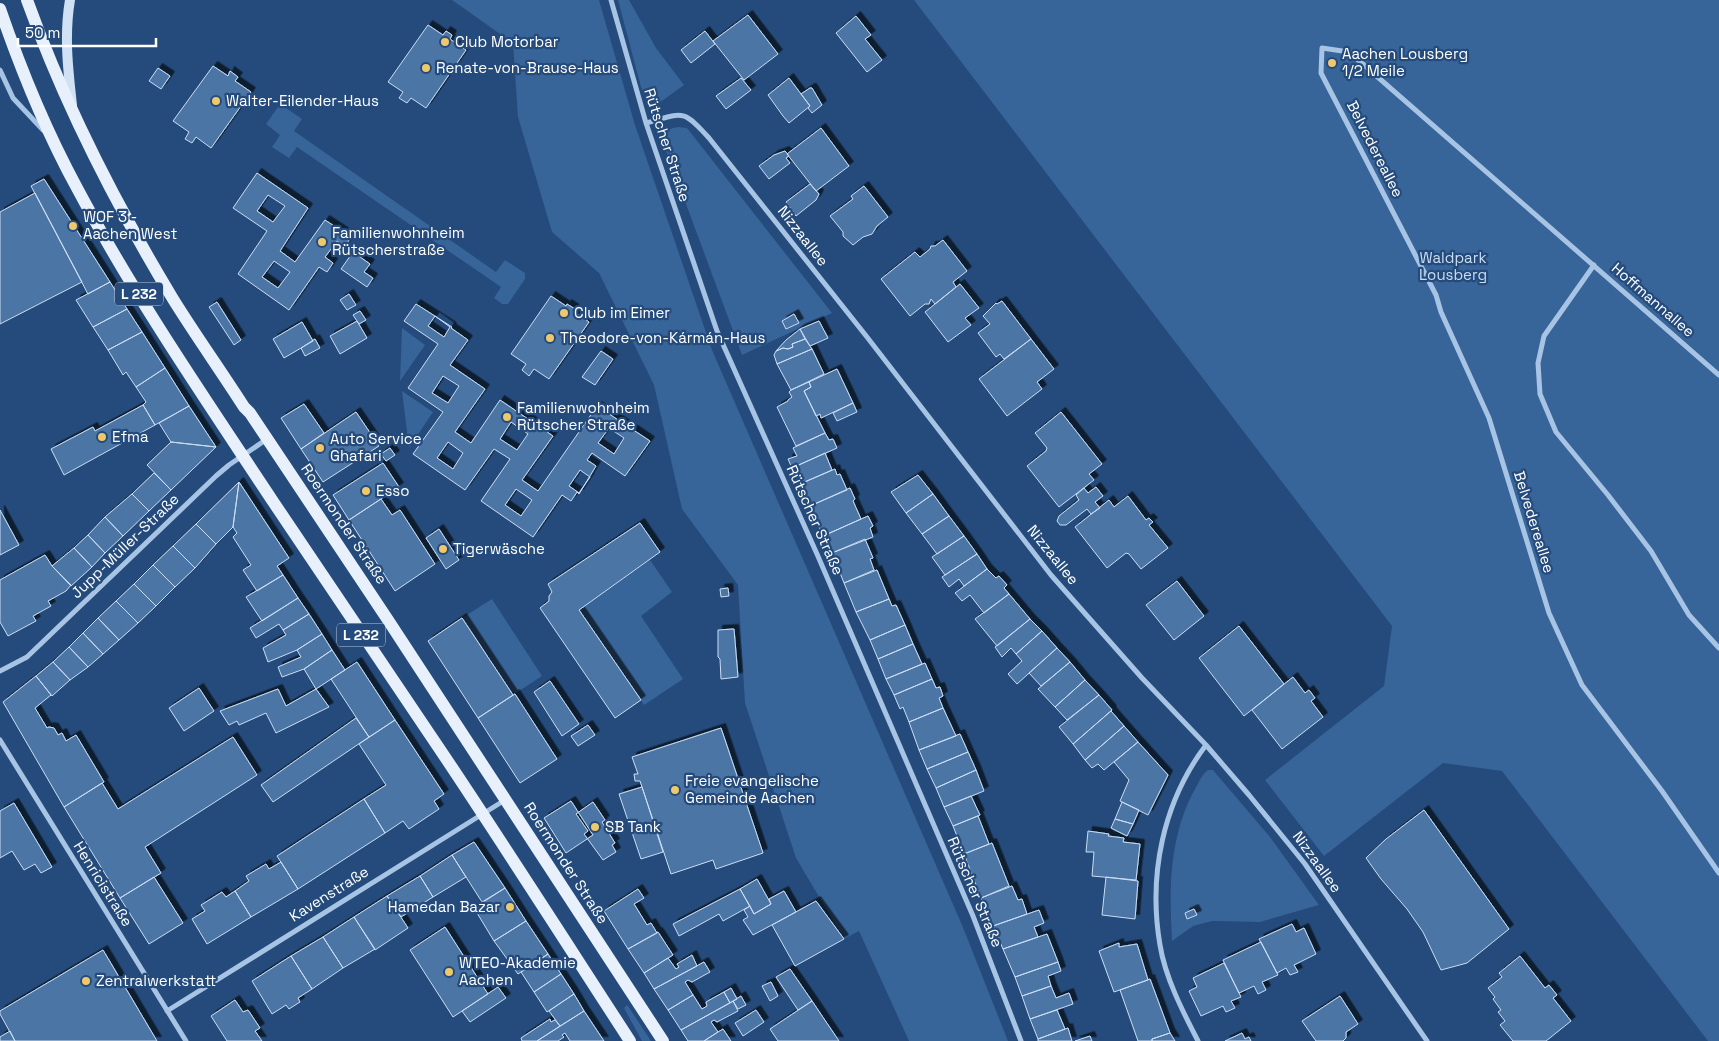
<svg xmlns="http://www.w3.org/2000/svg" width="1719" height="1041" font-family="'Space Grotesk',sans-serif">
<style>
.green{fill:#376499}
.building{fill:#4c74a4;stroke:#cadef4;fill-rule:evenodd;filter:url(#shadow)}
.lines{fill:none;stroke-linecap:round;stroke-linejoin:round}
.minor{stroke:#a8c4e5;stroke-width:5}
.secondary{stroke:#d1e1f5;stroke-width:10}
.primary{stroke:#e8f0fc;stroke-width:12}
.poi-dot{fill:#efc86b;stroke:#244b7b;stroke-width:2}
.labels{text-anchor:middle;stroke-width:4.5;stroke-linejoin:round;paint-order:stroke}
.shield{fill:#244b7b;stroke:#bdc9d7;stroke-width:1}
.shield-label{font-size:14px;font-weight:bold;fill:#fff}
.poi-label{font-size:15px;fill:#fff;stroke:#244b7b;text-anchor:start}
.street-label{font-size:15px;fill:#fff;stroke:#244b7b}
.park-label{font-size:15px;fill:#cadef4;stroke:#244b7b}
</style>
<defs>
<filter id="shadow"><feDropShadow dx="4.5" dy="-4.5" stdDeviation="0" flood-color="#0009"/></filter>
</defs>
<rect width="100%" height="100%" fill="#244b7b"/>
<!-- green -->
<path class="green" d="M452 0H599L635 125 712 350 962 925 1008 1041H909L859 931 844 939 796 858 745 703 738 585 682 509 654 385 599 273 552 232 518 117 513 43Z
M618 0H629L656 48 684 85 659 103 645 95 641 87Z
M914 0H1719V1041H1708L1502 771 1443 763 1324 856 1265 780 1384 686 1392 626Z
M283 106 302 119 294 131 496 272 505 260 525 273V279L508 304H502L494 298 501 287 297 147 289 158 272 147 280 135 266 124 278 107Z
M679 127 687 128 832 313 742 355 663 142C666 131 668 128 679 127Z
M402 328 425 345 400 381Z
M402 391 433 412 409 448Z
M650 560 672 592 641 616 683 679 644 705 579 610Z
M492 599 542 676 513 695 462 618Z
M1208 770H1213L1270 837 1319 905 1260 922 1212 921 1193 926 1172 941C1169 889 1169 836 1195 789 1199 782 1202 774 1208 770Z
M627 1005 628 1006 651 1041H642L624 1008Z"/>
<!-- building -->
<path class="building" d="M748 15 778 54 744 80 713 41Z
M856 16 871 35 865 39 882 60 867 72 836 33Z
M428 25 443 35 446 31 452 35 450 39 466 50 426 108 411 98 407 103 399 98 403 92 388 82Z
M705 31 715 44 691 63 681 50Z
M213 66 228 76 230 71 238 77 235 81 251 92 211 148 196 137 192 143 185 139 189 132 173 121Z
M158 68 170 76 161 89 149 81Z
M741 78 751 90 726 109 716 96Z
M789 78 810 106 789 123 783 116 768 95Z
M810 88H812L822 105 812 113 808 108 810 106 801 94Z
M821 128 849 166 816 191 787 154Z
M785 151 789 156 786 158 790 163 769 179 759 166 774 155Z
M257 173 308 208 280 251 295 262 325 220 351 237 345 246 337 241 325 257 333 263 327 272 319 267 289 310 238 274 267 231 233 208ZM268 195 285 206 273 222 257 211ZM274 261 290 272 278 288 262 277Z
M44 179 110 282 88 294 31 186Z
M810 184 819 194 816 200 796 216 786 202Z
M864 186 888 217 877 226 872 234 863 237 853 245 843 236V232L830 216 853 199 851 196Z
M35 193 82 282 0 324V212Z
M943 240 967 271 953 282 956 287 935 304 931 299 929 304H925L910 316 881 279 915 252 920 257 930 249 931 246H935Z
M353 252 370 264 364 272 373 278 367 287 341 269Z
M110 282 127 309 93 327 76 300Z
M960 284 979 308 965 318 971 325 948 342 925 312Z
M349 294 356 305 347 310 340 300Z
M551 296 566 306 567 304 575 309 573 311 589 322 549 379 534 369 529 376 522 370 526 364 511 354Z
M1002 301 1031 339 1004 359 1000 354 996 357 978 333 990 324 983 316 996 303 997 304Z
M217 302 241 340 234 345 209 307Z
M416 304 452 327 451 328 468 340 450 365 485 389 455 432 471 443 500 400 553 436 522 480 538 491 597 406 650 441 625 476 592 453 587 460 596 466 579 494 577 492 571 501 562 495 533 537 481 501 510 459 494 449 465 490 413 454 443 412 408 388 438 344 404 321ZM435 316 450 327 444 337 428 326ZM443 376 459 386 448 403 432 393ZM511 422 528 434 517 450 500 439ZM609 428 624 438 614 454 598 443ZM448 442 463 453 453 469 437 458ZM580 470 590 477 579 493 569 486ZM516 489 532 500 521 516 505 505Z
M127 309 142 332 108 350 93 327Z
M360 311 366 320 359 324 353 315Z
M794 314 799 323 786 329 782 321Z
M357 321 367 338 340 354 330 336Z
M819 321 828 338 810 346 800 329Z
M302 322 313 341 284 358 273 339Z
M800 329 805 339 792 344 793 347 788 349 783 348 776 351 786 340Z
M142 332 165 368 136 387 126 372 123 375 108 350Z
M315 339 320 348 305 356 301 348Z
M805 339 812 349 777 364 774 355 776 351 783 348 788 349 793 347 792 344Z
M1031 339 1054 369 1037 382 1042 389 1007 416 979 379Z
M812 349 824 374 791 390 777 364Z
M601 351 613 359 595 385 582 377Z
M165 368 189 406 155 425 143 405 146 402 136 387Z
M837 369 853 403 821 418 820 414 816 416 804 391 811 387 809 382Z
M809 382 811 387 804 391 825 433 796 446 777 407 788 401V400L792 397 789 392 791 390Z
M853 403 857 412 837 421 833 413Z
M304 404 324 433 301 449 281 418Z
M143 405 155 425 64 475 51 449 93 427 95 431Z
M189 406 216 447 171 442 159 423Z
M356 412 379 446 323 482 301 449Z
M1061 412 1102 464 1089 474 1094 480 1059 507 1027 466 1046 451 1047 448 1035 433Z
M825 433 829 440 833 439 837 448 792 468 788 459 797 456 793 448Z
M171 442 216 447 171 490 147 465Z
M390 448 395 455 386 461 381 454Z
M825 453 832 470 800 484 792 468Z
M383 463 399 487 349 520 333 495Z
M835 469 837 475 840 474 847 490 810 506 800 484Z
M154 473 171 490 149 511 132 494Z
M918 475 933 494 906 513 891 492Z
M239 482 289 558 277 566 283 575 257 591 243 570 251 565 233 537 237 533 233 527Z
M239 482 233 527 216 544 196 524Z
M1096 487 1103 496 1095 502 1100 508 1091 514 1087 509 1066 525H1060L1057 521 1059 516 1079 500 1076 495 1084 488 1088 493Z
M850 488 855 499 853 501 861 519 823 536 810 506Z
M132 494 149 511 123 536 105 517Z
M933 494 949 516 922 534 906 513Z
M1128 496 1146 520 1149 518 1153 522 1149 525 1168 548 1141 569 1129 554 1126 553 1107 568 1075 527 1109 500 1114 507Z
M381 499 392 515 400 510 435 564 395 591 349 520Z
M0 510 19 545 0 555Z
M868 516 873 526 870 528 873 537 832 553 823 536Z
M949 516 964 536 937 554 922 534Z
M105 517 123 536 105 553 88 535Z
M640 523 660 552 579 610 641 700 615 718 540 608 549 601V596L552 592 548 584Z
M196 524 216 544 195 568 173 546Z
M439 529 459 560 446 569 426 538Z
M88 535 105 553 92 567 74 548Z
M964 536 977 554 945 575 932 557Z
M865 539 873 558 870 559 874 570 844 583 832 553Z
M173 546 195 568 175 587 153 565Z
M74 548 92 567 71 586 52 566Z
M977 554 987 569 964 586 959 579 949 587 942 577Z
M45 555 52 566 71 585 66 591 48 601 51 606 33 616 36 621 8 636 0 622V580Z
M153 565 175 587 156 606 134 584Z
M987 569 996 578 999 576 1007 585 1004 588 1009 594 984 613 970 595 962 601 955 593Z
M877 570 889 599 856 612 844 583Z
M283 575 298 598 262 621 246 597Z
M1177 581 1204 616 1174 640 1146 605Z
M134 584 156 606 138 623 116 601Z
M728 588 729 596 721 597 720 589Z
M1009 594 1030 619 997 646 975 619Z
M298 598 309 614 283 630 279 624 256 638 250 628Z
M889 599 892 606 896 605 905 625 870 640 856 612Z
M116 601 138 623 119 640 98 618Z
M309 614 322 634 297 650 268 662 263 648 286 635 283 630Z
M98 618 119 640 103 654 83 633Z
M462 618 513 695 478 718 428 641Z
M1030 619 1042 631 1016 654 1011 648 1002 657 995 647Z
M905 625 913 644 878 659 870 640Z
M1239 626 1284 684 1244 716 1199 658Z
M734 629 738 677 721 679 720 659 718 657V630Z
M1042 631 1057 648 1017 684 1008 674 1022 661 1016 654Z
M83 633 103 654 88 667 69 647Z
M322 634 332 650 304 669 282 677 278 667 301 657 297 650Z
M913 644 922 664 886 679 878 659Z
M69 647 88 667 70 680 53 662Z
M1057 648 1070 662 1041 686 1029 673Z
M332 650 345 670 316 689 304 669Z
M53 662 70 680 52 696 36 676Z
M357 662 395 720 369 737 331 679Z
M1070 662 1085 680 1055 707 1038 689Z
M925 663 932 679 894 695 886 679Z
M36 676 51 695 35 708 47 728 49 727 54 728 58 735 62 733 66 741 76 735 104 782 64 807 3 702Z
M1293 677 1305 693 1309 690 1315 698 1311 701 1323 717 1282 749 1252 710Z
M932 679 936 688 940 687 943 696 939 698 943 708 909 722 903 707 900 709 894 695Z
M1085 680 1099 695 1067 720 1055 707Z
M550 681 579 724 562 736 534 692Z
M199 688 214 711 184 731 169 708Z
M278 689 286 706 316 689 329 707 276 733 266 713 239 725 237 721 229 725 220 711Z
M515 694 557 759 520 783 478 718Z
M1099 695 1112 710 1073 744 1059 727Z
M943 708 956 736 919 750 909 722Z
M1111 711 1124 726 1085 760 1073 744Z
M356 718 369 737 273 802 261 785Z
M395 720 444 794 434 801 439 809 409 829 403 821 385 833 364 799 386 785 359 744Z
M588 725 595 735 578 746 571 736Z
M1124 726 1138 742 1104 770 1098 764 1092 768 1085 760Z
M721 728 763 853 716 869 713 860 671 874 640 781H635L634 774H638L632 757Z
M960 734 968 752 927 769 919 750Z
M233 737 257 775 145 847 161 873 120 898 64 807 102 783 118 809Z
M1138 742 1168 775 1148 815 1120 801 1129 780 1114 762Z
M968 752 976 770 936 788 927 769Z
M976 770 984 791 944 807 936 788Z
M642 787 663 852 641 859 619 794Z
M971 796 980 815 953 826 944 807Z
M364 799 385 833 298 889 277 856Z
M571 801 593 835 566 853 544 818Z
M593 802 605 820 602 822 615 843 612 845 616 852 603 860 584 834 588 831 576 814Z
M1122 802 1139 810 1133 824 1115 819Z
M14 803 52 867 41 873 35 864 24 870 12 851 0 858V811Z
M1424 810 1509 929 1467 963 1441 970 1423 932 1407 909 1381 879 1366 858 1386 839Z
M978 816 989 844 964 854 953 826Z
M1115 819 1133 824 1127 836 1111 828Z
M1088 831 1109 834 1108 836 1124 838 1123 842 1140 844 1136 880 1092 876 1094 852H1086Z
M474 842 505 888 482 902 452 855Z
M992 843 1009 886 981 898 964 854Z
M452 855 466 877 433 897 420 876Z
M281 862 298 889 251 917 235 891 249 881 246 876 266 864 269 869Z
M420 876 433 897 401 917 387 896Z
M154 877 183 923 149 944 120 898Z
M1106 877 1138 881 1135 919 1102 915Z
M757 879 771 904 754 914 740 889Z
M1012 886 1018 900 1022 899 1027 914 993 926 981 898Z
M505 888 526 921 494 941 474 908Z
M638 889 644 898 634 904 647 925 651 923 657 933 628 949 604 911Z
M740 889 750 906 723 921 719 914 679 936 673 924Z
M235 891 251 917 207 944 192 919 205 911 201 905 222 892 226 897Z
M784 891 796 912 753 935 743 920 748 917 744 910 750 906 754 914 771 904 769 899Z
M387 896 408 928 375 950 354 917Z
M816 901 844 939 795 966 772 925Z
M1194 909 1197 915 1187 919 1185 913Z
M1039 910 1044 923 1034 927 1038 937 1003 949 993 926Z
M354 917 375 949 343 968 323 937Z
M526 921 548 954 518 974 494 941Z
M1292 924 1296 932 1304 928 1316 954 1294 965 1298 972 1290 975 1286 968 1277 973 1259 939Z
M445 927 488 994 453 1017 410 950Z
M658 932 673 955 644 973 628 949Z
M1047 934 1058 962 1015 977 1003 949Z
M323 937 343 968 312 989 291 956Z
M1261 942 1278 975 1262 982 1266 990 1258 994 1254 986 1239 993 1223 960Z
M1119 943V947L1137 944 1148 980 1114 992 1099 951Z
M103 950 157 1041H15L0 1014V1011Z
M548 954 561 974 534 992 521 972Z
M692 955 697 966 654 989 644 973 668 958 676 969 679 967 677 964Z
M291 956 312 989 298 998 300 1002 289 1009 286 1005 272 1014 252 981Z
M1520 956 1545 988 1549 985 1557 995 1553 998 1571 1021 1546 1041H1513L1500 1025 1505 1021 1498 1012 1501 1010 1493 999 1495 997 1488 988 1502 977 1499 973Z
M704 962 710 972 692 982 688 980 685 982 693 995 668 1010 654 989Z
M1058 962 1061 971 1048 976 1051 986 1022 996 1015 977Z
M1224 963 1241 997 1231 1001 1235 1008 1226 1012 1223 1006 1201 1016 1189 991 1197 987 1193 978Z
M790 969 812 1001 798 1010 776 977Z
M561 974 574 994 547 1012 534 992Z
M1150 979 1170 1033 1152 1039V1041H1138L1120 990Z
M771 982 778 996 770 1001 762 986Z
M1051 986 1056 998 1069 993 1073 1004 1030 1019 1022 996Z
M498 987 506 998 470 1022 462 1011Z
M731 988 737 999 730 1003 724 992Z
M724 992 730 1003 681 1030 668 1010 693 995 702 1009 707 1006 706 1002Z
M574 994 584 1011 560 1026 549 1011Z
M741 996 746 1005 738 1009 733 1001Z
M1340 996 1358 1024 1346 1032V1038L1343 1041H1316L1302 1021Z
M235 1000 243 1012 248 1010 260 1028 255 1031 262 1041H227L211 1016Z
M733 1001 738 1011 717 1022 714 1020 711 1022 718 1032 704 1041H688L681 1030Z
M812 1001 839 1041H778L770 1029Z
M756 1010 764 1022 743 1036 735 1023Z
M1057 1010 1065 1029 1038 1039 1030 1019Z
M584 1011 604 1041H570L565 1033 562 1035 564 1037 558 1041H537Z
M550 1019 551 1022 555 1020 560 1026 537 1041H522L521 1038Z
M1068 1028 1072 1041H1038V1039Z
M723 1029 731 1041H704L718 1032Z
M10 1031 15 1041H0V1037Z
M1170 1033 1175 1041H1152V1039Z
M1242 1033 1245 1039 1249 1037 1251 1041H1225Z
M1090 1036 1092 1041H1075Z"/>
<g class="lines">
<!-- minor -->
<path class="minor" d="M611 0 646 123 717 331 817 554 973 916 1021 1041
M0 70 13 98 43 130
M646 123C683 113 682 108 709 138L867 337 1051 575 1142 678 1206 745 1249 795 1305 864 1427 1041
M1594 265 1544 336 1538 363 1540 394 1556 432 1608 495 1651 551 1689 615 1719 648
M1719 375 1349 52 1322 48 1321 73 1436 295 1441 312 1489 418 1549 613 1582 685 1662 791 1719 873
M0 671 27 657 216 476 229 465 267 439
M0 740 186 1041
M167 1011 505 800
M1198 1041C1183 1012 1165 977 1160 945 1148 875 1163 802 1206 745"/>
<!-- secondary -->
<path class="secondary" d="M70 0C64 35 68 70 72 105"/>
<!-- primary -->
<path class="primary" d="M27 0C65 106 115 203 173 299 196 336 221 371 244 407L250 413 388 620 663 1041
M0 9C21 70 46 131 77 188 135 297 206 400 274 503 331 589 390 674 447 760 509 853 569 947 630 1041"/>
</g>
<!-- markers -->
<g class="poi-dot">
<circle cx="445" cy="42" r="5"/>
<circle cx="1332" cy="63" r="5"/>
<circle cx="426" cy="68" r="5"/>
<circle cx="216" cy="101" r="5"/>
<circle cx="73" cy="226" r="5"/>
<circle cx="322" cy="242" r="5"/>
<circle cx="564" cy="313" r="5"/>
<circle cx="550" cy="338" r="5"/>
<circle cx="507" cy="417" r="5"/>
<circle cx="102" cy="437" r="5"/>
<circle cx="320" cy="448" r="5"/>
<circle cx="366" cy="491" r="5"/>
<circle cx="443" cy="549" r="5"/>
<circle cx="675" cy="790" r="5"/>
<circle cx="595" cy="827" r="5"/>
<circle cx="510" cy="907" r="5"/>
<circle cx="449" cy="972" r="5"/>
<circle cx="86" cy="981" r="5"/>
</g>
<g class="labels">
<!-- shield labels -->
<g class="shield">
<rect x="115" y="282.5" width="48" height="23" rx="4"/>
<rect x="337" y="623.5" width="48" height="23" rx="4"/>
</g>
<g class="shield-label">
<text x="139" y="299">L 232</text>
<text x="361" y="640">L 232</text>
</g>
<!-- poi labels -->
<g class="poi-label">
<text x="455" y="47">Club Motorbar</text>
<text x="1342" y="59">Aachen Lousberg<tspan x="1342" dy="17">1/2 Meile</tspan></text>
<text x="436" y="73">Renate-von-Brause-Haus</text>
<text x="226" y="106">Walter-Eilender-Haus</text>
<text x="83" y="222">WOF 3 -<tspan x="83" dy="17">Aachen West</tspan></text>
<text x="332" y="238">Familienwohnheim<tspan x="332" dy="17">Rütscherstraße</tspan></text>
<text x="574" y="318">Club im Eimer</text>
<text x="560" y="343">Theodore-von-Kármán-Haus</text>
<text x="517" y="413">Familienwohnheim<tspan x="517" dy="17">Rütscher Straße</tspan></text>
<text x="112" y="442">Efma</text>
<text x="330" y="444">Auto Service<tspan x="330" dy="17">Ghafari</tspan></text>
<text x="376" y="496">Esso</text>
<text x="453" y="554">Tigerwäsche</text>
<text x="685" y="786">Freie evangelische<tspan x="685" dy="17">Gemeinde Aachen</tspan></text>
<text x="605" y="832">SB Tank</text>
<text x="500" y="912" text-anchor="end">Hamedan Bazar</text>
<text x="459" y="968">WTEO-Akademie<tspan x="459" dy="17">Aachen</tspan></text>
<text x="96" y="986">Zentralwerkstatt</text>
</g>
<!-- street labels -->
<g class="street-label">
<text transform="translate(667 145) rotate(72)" y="5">Rütscher Straße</text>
<text transform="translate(1375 149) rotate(63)" y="5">Belvedereallee</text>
<text transform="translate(803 236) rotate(52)" y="5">Nizzaallee</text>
<text transform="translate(1653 300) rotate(41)" y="5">Hoffmannallee</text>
<text transform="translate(815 520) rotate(66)" y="5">Rütscher Straße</text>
<text transform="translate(1534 522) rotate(73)" y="5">Belvedereallee</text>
<text transform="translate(344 524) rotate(56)" y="5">Roermonder Straße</text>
<text transform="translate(125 546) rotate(-44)" y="5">Jupp-Müller-Straße</text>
<text transform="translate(1053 555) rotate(51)" y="5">Nizzaallee</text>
<text transform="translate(1317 862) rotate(54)" y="5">Nizzaallee</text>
<text transform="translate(566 863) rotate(57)" y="5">Roermonder Straße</text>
<text transform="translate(103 884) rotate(58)" y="5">Henricistraße</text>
<text transform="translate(975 892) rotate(67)" y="5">Rütscher Straße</text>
<text transform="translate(329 894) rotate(-32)" y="5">Kavenstraße</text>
</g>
<!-- park labels -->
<g class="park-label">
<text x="1453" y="263">Waldpark<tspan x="1453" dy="17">Lousberg</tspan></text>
</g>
</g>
<!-- scale -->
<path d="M18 38v8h138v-8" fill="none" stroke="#ffffff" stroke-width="2.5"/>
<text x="25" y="38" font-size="15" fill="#ffffff" stroke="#244b7b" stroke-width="4" paint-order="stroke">50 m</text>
</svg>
